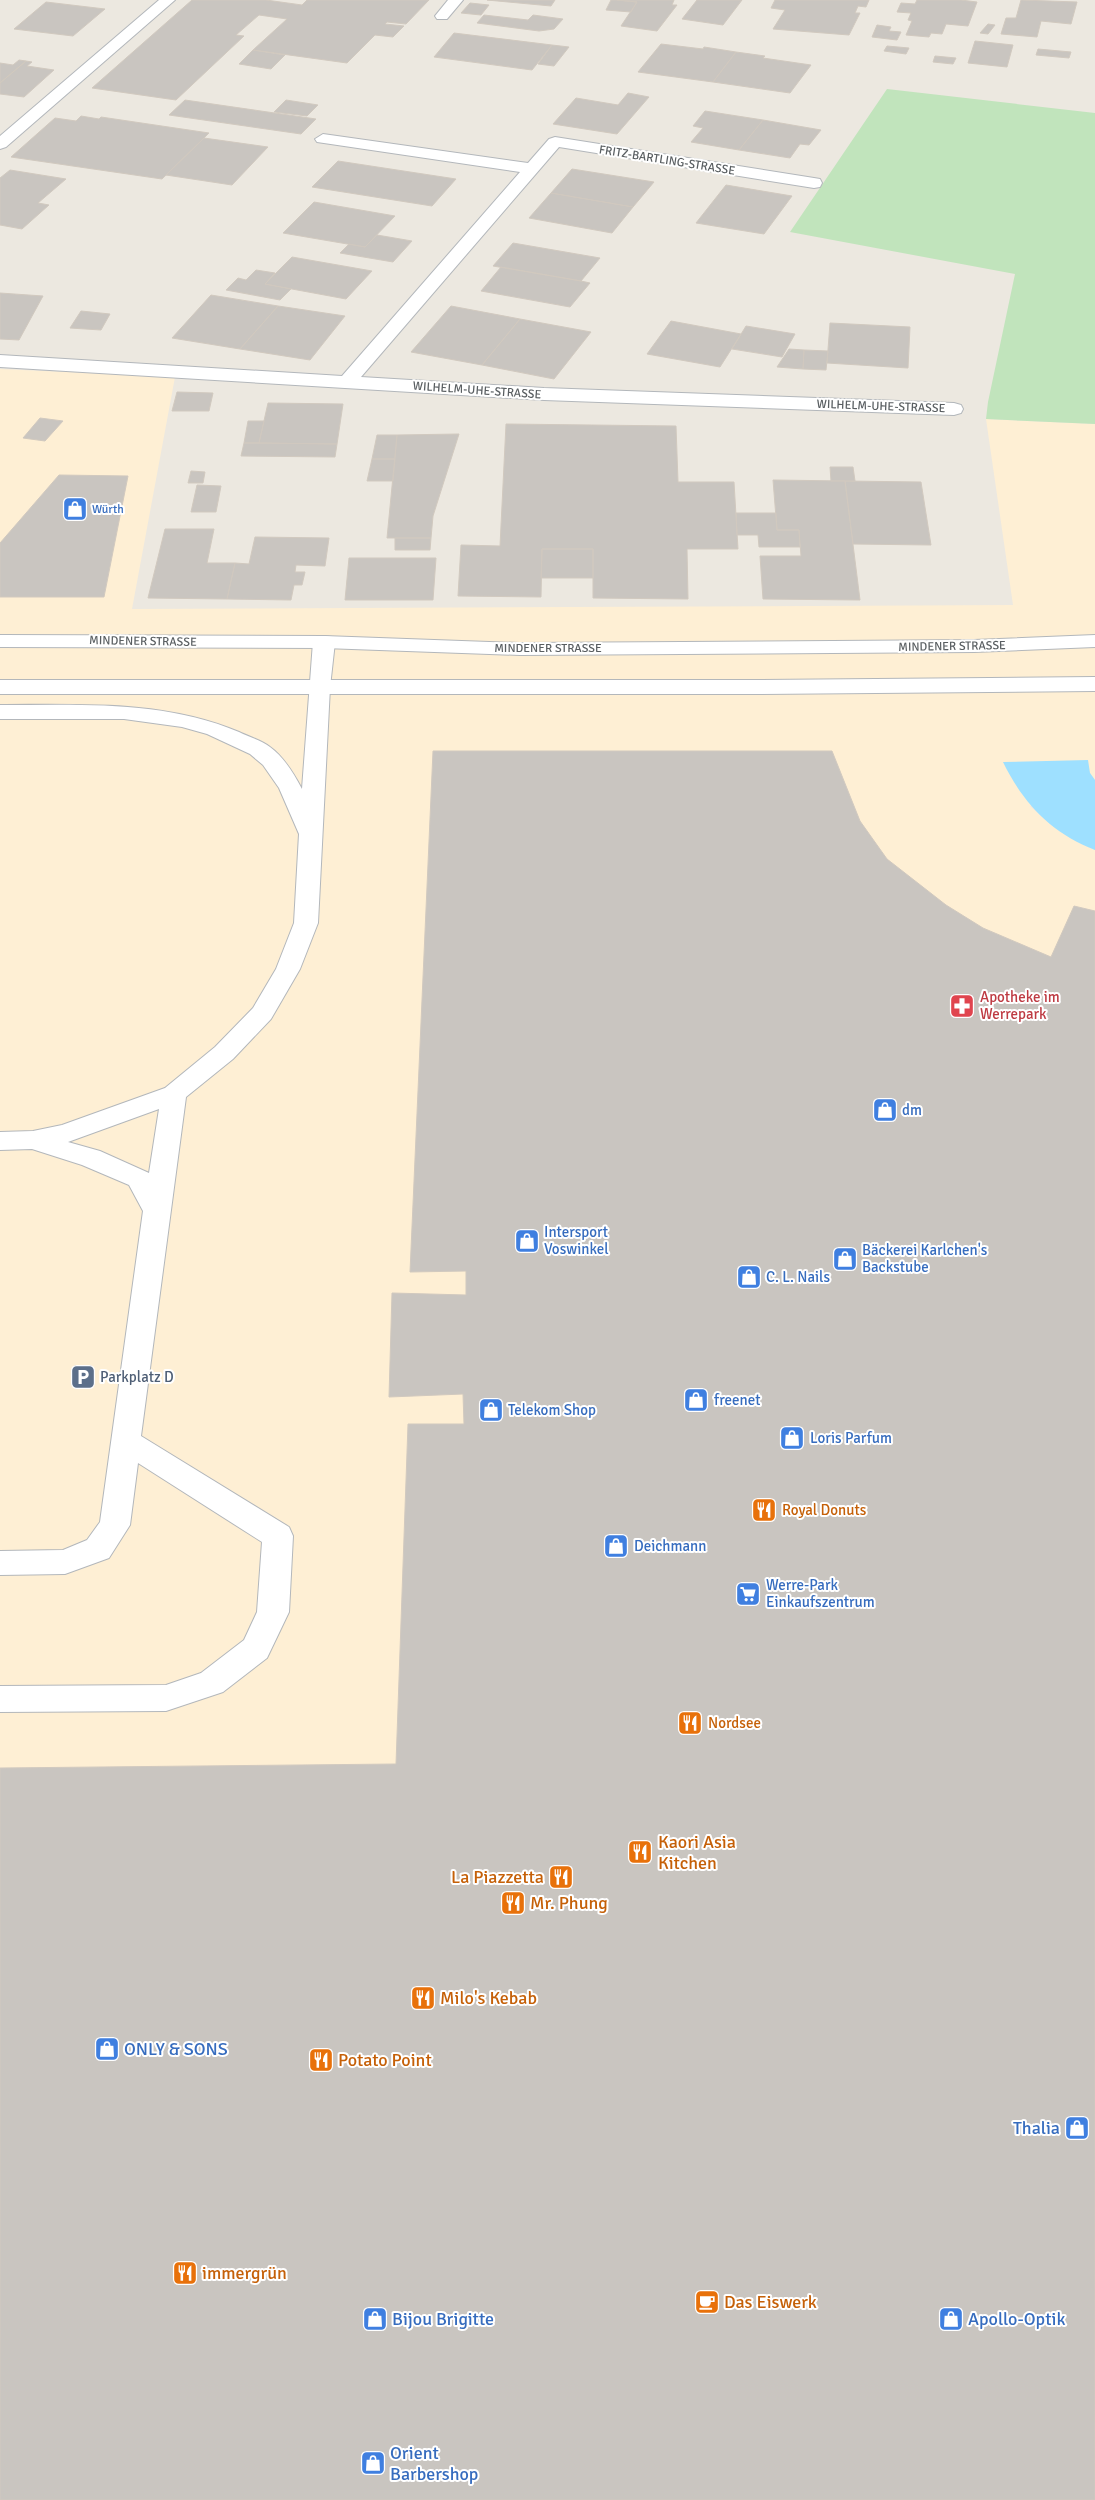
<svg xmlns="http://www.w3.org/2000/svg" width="1095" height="2500" font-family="Signika,sans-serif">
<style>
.commercial{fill:#feefd4}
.green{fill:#c1e4bc}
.water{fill:#9ee0ff}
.building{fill:#c9c5c0;stroke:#d1c9bf}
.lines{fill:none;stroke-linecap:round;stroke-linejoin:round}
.service-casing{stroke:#b3b7bb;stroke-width:2}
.minor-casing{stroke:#b3b7bb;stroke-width:2}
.service{fill:#fff;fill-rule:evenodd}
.minor{fill:#fff;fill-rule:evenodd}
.labels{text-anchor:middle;stroke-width:4;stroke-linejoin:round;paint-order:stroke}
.far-street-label{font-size:12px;fill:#595e61;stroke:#fff}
.far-shop-label{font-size:12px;fill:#366cbe;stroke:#fff;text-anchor:start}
.health-label{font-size:15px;fill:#be3a42;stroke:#fff;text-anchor:start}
.shop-label{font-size:15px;fill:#366cbe;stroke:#fff;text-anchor:start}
.service-label{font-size:15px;fill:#4e5e75;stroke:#fff;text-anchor:start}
.food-label{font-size:15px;fill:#c56008;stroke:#fff;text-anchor:start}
.near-food-label{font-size:18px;fill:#c56008;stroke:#fff;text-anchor:start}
.near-shop-label{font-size:18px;fill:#366cbe;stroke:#fff;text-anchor:start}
</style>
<rect width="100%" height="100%" fill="#ece8e0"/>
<!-- commercial -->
<path class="commercial" d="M0 369 175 377 132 609 1013 605 986 419 1095 424V780L1090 773 1030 806 1051 825 1095 850V2500H0Z"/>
<!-- green -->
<path class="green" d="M887 89 1095 113V424L986 419 988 402 1015 274 790 232Z"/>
<!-- water -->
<path class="water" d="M1088 760 1090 773 1095 780V850C1051 833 1023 803 1003 762Z"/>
<!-- building -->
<path class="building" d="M192 0H266L302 5 307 0H429L406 24 387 22 385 24 404 26 393 37 375 35 347 63 253 50 287 19 259 15 236 35 244 36 176 100 92 88Z
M487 0H555L551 6Z
M611 0H617L637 2 631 12 606 10Z
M617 0H674L672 5H677L657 31 621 26 637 2Z
M697 0H742L723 25 682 19Z
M775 0H869L866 7 858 6 855 13H860L849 35 773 29 785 10 771 8Z
M917 0H961L977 2 968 26 946 24 942 34 931 33 929 37 906 35 912 21 908 20 911 13 897 12 901 3 915 4Z
M1021 0 1077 2 1071 24 1041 21 1037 37 1001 34 1006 18H1016Z
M46 2 105 9 73 36 14 29Z
M470 3 489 5 481 15 461 13Z
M484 15 528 20 533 15 563 19 554 29 539 31 477 23Z
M988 24 995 25 988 34 980 33Z
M877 25 891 27 889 31 901 32 897 40 872 37Z
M454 33 552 45 532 70 434 57Z
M975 41 1013 45 1007 67 968 63Z
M661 44 703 49 704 47 736 52 713 82 638 72Z
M552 45 569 47 554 66 538 64Z
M887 46 909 48 906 54 884 51Z
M1038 49 1071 52 1069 58 1036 55Z
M253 50 285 55 271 69 239 64Z
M736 52 765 56 763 58 811 65 790 93 713 82Z
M935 56 956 58 953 64 933 62Z
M19 60 26 61 0 83V63L13 65Z
M26 61 32 62 27 66 54 70 24 97 0 94V83Z
M628 93 649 97 617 134 553 124 576 98 618 105Z
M185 100 316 119 301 134 169 115Z
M286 100 318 105 307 116 274 112Z
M705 111 763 120 739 150 691 142 703 128 693 126Z
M81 116 99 119 101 117 209 133 162 179 11 157 55 118 76 121Z
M763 120 821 130 809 145 800 144 790 158 739 150Z
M204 138 268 147 232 185 166 175Z
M338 161 456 179 432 206 312 187Z
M572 169 654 182 633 207 551 193Z
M10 170 66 179 38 203 49 205 22 229 0 225V178Z
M726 185 792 196 764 234 696 223Z
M551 193 633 207 612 233 529 218Z
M314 202 395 216 365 247 283 233Z
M377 235 412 241 393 262 340 253 349 244 365 247Z
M513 243 600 258 581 281 493 266Z
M292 257 372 271 346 299 265 284Z
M501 267 581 281 590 283 570 307 481 291Z
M256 270 275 273 265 284 291 289 280 300 226 290 238 278 246 280Z
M0 293 43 296 19 340 0 339Z
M211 295 278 306 240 349 172 338Z
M278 306 345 316 310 360 240 349Z
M451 306 520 319 482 365 411 352Z
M81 311 110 314 101 330 70 328Z
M520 319 591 332 554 379 482 365Z
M671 321 741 334 720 367 647 354Z
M830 323 910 327 908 368 827 363Z
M746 326 795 334 782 357 732 349Z
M789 349 804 350 803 369 777 367Z
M804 350 828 351 826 370 803 369Z
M177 392 213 393 209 411H172Z
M268 403 343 404 337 444 259 443Z
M40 418 63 421 45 441 23 438Z
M248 421H264L259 443H244Z
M506 424 676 426 678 482H734L738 549H687L688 599 593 598V549H542L541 597 458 596 461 545 500 546Z
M459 434 433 516 431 538H387L397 435Z
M377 435H397L395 459H372Z
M244 443H259L337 444 335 457 241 456Z
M372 459H395L393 481H367Z
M830 467H853L855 481H831Z
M191 471 205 472 203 483H188Z
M59 475 128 476 104 597H0V543Z
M773 480 845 481 860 600 763 599 760 556H801L799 530H777Z
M845 481 921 482 931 545 853 544Z
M197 485 221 486 216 512H191Z
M736 513H776L777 530H799L800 547H759L758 535H737Z
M165 529H214L207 563H235L227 599 148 598Z
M255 537 329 538 325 566 296 565 295 572H305L302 585H294L291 600 227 599 235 563 249 564Z
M395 538H431L430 550H395Z
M542 549H593V578H541Z
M349 558H436L433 600H345Z
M433 751H832L860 821 887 859 946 905 983 928 1051 957 1074 906 1095 911V2500H0V1768L396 1764 408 1424H464L463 1394 389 1397 392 1293 466 1295V1271L410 1272Z"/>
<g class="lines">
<defs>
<path id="service" d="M159 0H175L6 147 0 149V136Z
M448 0H463L447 19H437L435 16Z
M324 636 332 637 335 642 330 687 318 923 300 969 271 1019 233 1059 186 1097 141 1436 289 1527 293 1536 289 1612 267 1658 223 1692 166 1711 0 1712V1686L166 1685 201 1673 244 1640 257 1612 262 1542 138 1463 130 1525 109 1558 65 1574 0 1575V1551L63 1550 87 1540 100 1522 143 1211 129 1185 82 1165 32 1149 0 1150V1132L33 1131 62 1125 165 1088 215 1047 253 1008 276 969 294 923 299 834 279 788 263 765 250 754 207 734 182 727 124 719H0V705C81 705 164 700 239 732 249 737 261 740 270 747 284 757 294 774 302 789L313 642 316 637ZM159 1109 149 1173 100 1151 68 1142Z"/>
<path id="minor" d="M323 134 528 163 549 139 555 137 814 178 820 179 822 183 820 187 814 188 559 147 361 377 544 388 954 403 961 405 963 409 961 413 954 415 544 400 0 367V355L342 376 520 172 317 142 315 139Z
M0 635 324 636 520 643 974 640 1095 635V647L974 652 520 655 324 648 0 647Z
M1095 677V691L760 694H0V680H760Z"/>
</defs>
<!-- service casing -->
<use href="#service" class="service-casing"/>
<!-- minor casing -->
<use href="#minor" class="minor-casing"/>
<!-- service -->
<use href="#service" class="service"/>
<!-- minor -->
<use href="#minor" class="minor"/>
</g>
<!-- icons -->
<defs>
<symbol id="shop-square" viewBox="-11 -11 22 22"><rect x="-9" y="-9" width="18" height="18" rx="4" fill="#3f7fe0" stroke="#fff"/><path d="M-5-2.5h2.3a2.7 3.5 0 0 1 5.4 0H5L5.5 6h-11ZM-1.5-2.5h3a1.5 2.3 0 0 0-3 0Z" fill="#fff"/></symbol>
<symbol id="pharmacy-square" viewBox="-11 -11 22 22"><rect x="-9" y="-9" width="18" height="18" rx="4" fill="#e0444e" stroke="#fff"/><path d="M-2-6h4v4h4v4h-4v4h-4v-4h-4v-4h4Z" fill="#fff"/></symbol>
<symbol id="parking-square" viewBox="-11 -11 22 22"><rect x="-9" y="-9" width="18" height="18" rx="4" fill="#5c6f8a" stroke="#fff"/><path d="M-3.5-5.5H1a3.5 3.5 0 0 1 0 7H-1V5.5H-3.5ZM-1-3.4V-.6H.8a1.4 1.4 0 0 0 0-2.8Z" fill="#fff"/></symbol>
<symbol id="restaurant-square" viewBox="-11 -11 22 22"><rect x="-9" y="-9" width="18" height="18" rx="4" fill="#e8710a" stroke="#fff"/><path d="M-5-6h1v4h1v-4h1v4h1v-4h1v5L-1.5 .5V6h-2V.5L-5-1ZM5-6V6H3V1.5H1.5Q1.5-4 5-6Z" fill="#fff"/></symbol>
<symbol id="supermarket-square" viewBox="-11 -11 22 22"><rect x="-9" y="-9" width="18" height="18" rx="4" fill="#3f7fe0" stroke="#fff"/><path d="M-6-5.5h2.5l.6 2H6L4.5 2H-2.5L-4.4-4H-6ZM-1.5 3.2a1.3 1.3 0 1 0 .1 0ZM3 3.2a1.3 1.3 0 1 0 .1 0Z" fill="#fff"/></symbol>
<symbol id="cafe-square" viewBox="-11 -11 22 22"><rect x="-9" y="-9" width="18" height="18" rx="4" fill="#e8710a" stroke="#fff"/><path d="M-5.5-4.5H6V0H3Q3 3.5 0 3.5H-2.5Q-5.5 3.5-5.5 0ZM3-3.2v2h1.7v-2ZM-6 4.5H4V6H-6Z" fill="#fff"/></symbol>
</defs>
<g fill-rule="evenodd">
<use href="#shop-square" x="61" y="495" width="28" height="28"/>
<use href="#pharmacy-square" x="948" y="992" width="28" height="28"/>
<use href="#shop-square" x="871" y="1096" width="28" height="28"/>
<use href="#shop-square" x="513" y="1227" width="28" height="28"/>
<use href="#shop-square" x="831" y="1245" width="28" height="28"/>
<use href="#shop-square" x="735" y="1263" width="28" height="28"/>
<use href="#parking-square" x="69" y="1363" width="28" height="28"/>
<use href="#shop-square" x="682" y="1386" width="28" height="28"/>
<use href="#shop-square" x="477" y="1396" width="28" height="28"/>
<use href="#shop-square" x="778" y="1424" width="28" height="28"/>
<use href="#restaurant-square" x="750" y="1496" width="28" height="28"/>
<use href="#shop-square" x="602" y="1532" width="28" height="28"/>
<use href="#supermarket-square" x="734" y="1580" width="28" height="28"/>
<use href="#restaurant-square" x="676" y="1709" width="28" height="28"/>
<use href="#restaurant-square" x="626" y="1838" width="28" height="28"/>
<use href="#restaurant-square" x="547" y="1863" width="28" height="28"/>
<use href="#restaurant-square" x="499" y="1889" width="28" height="28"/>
<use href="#restaurant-square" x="409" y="1984" width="28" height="28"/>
<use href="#shop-square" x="93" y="2035" width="28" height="28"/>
<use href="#restaurant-square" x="307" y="2046" width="28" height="28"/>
<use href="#shop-square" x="1063" y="2114" width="28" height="28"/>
<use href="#restaurant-square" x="171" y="2259" width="28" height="28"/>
<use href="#cafe-square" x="693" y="2288" width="28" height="28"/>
<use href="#shop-square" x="361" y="2305" width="28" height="28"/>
<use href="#shop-square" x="937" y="2305" width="28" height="28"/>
<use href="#shop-square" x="359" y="2449" width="28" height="28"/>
</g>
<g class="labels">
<!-- far-street labels -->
<g class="far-street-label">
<text transform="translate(667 160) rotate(9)" y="4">FRITZ-BARTLING-STRASSE</text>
<text transform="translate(477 390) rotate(4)" y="4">WILHELM-UHE-STRASSE</text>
<text transform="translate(881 406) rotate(2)" y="4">WILHELM-UHE-STRASSE</text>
<text transform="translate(143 641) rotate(1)" y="4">MINDENER STRASSE</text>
<text transform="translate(952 646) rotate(-1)" y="4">MINDENER STRASSE</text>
<text x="548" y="652">MINDENER STRASSE</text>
</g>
<!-- far-shop labels -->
<g class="far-shop-label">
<text x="92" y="513">Würth</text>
</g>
<!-- health labels -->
<g class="health-label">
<text x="980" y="1002">Apotheke im<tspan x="980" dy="17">Werrepark</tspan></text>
</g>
<!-- shop labels -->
<g class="shop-label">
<text x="902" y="1115">dm</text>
<text x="544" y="1237">Intersport<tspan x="544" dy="17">Voswinkel</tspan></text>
<text x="862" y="1255">Bäckerei Karlchen's<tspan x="862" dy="17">Backstube</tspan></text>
<text x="766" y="1282">C. L. Nails</text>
<text x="714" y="1405">freenet</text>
<text x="508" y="1415">Telekom Shop</text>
<text x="810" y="1443">Loris Parfum</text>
<text x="634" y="1551">Deichmann</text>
<text x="766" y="1590">Werre-Park<tspan x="766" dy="17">Einkaufszentrum</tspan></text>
</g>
<!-- service labels -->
<g class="service-label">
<text x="100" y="1382">Parkplatz D</text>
</g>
<!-- food labels -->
<g class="food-label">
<text x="782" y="1515">Royal Donuts</text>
<text x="708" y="1728">Nordsee</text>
</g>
<!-- near-food labels -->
<g class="near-food-label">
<text x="658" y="1848">Kaori Asia<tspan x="658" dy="21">Kitchen</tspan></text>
<text x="544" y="1883" text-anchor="end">La Piazzetta</text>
<text x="530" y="1909">Mr. Phung</text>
<text x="440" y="2004">Milo's Kebab</text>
<text x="338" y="2066">Potato Point</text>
<text x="202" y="2279">immergrün</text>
<text x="724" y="2308">Das Eiswerk</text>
</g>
<!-- near-shop labels -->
<g class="near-shop-label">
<text x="124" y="2055">ONLY &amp; SONS</text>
<text x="1060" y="2134" text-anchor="end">Thalia</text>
<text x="392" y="2325">Bijou Brigitte</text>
<text x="968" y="2325">Apollo-Optik</text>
<text x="390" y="2459">Orient<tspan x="390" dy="21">Barbershop</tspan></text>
</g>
</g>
</svg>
